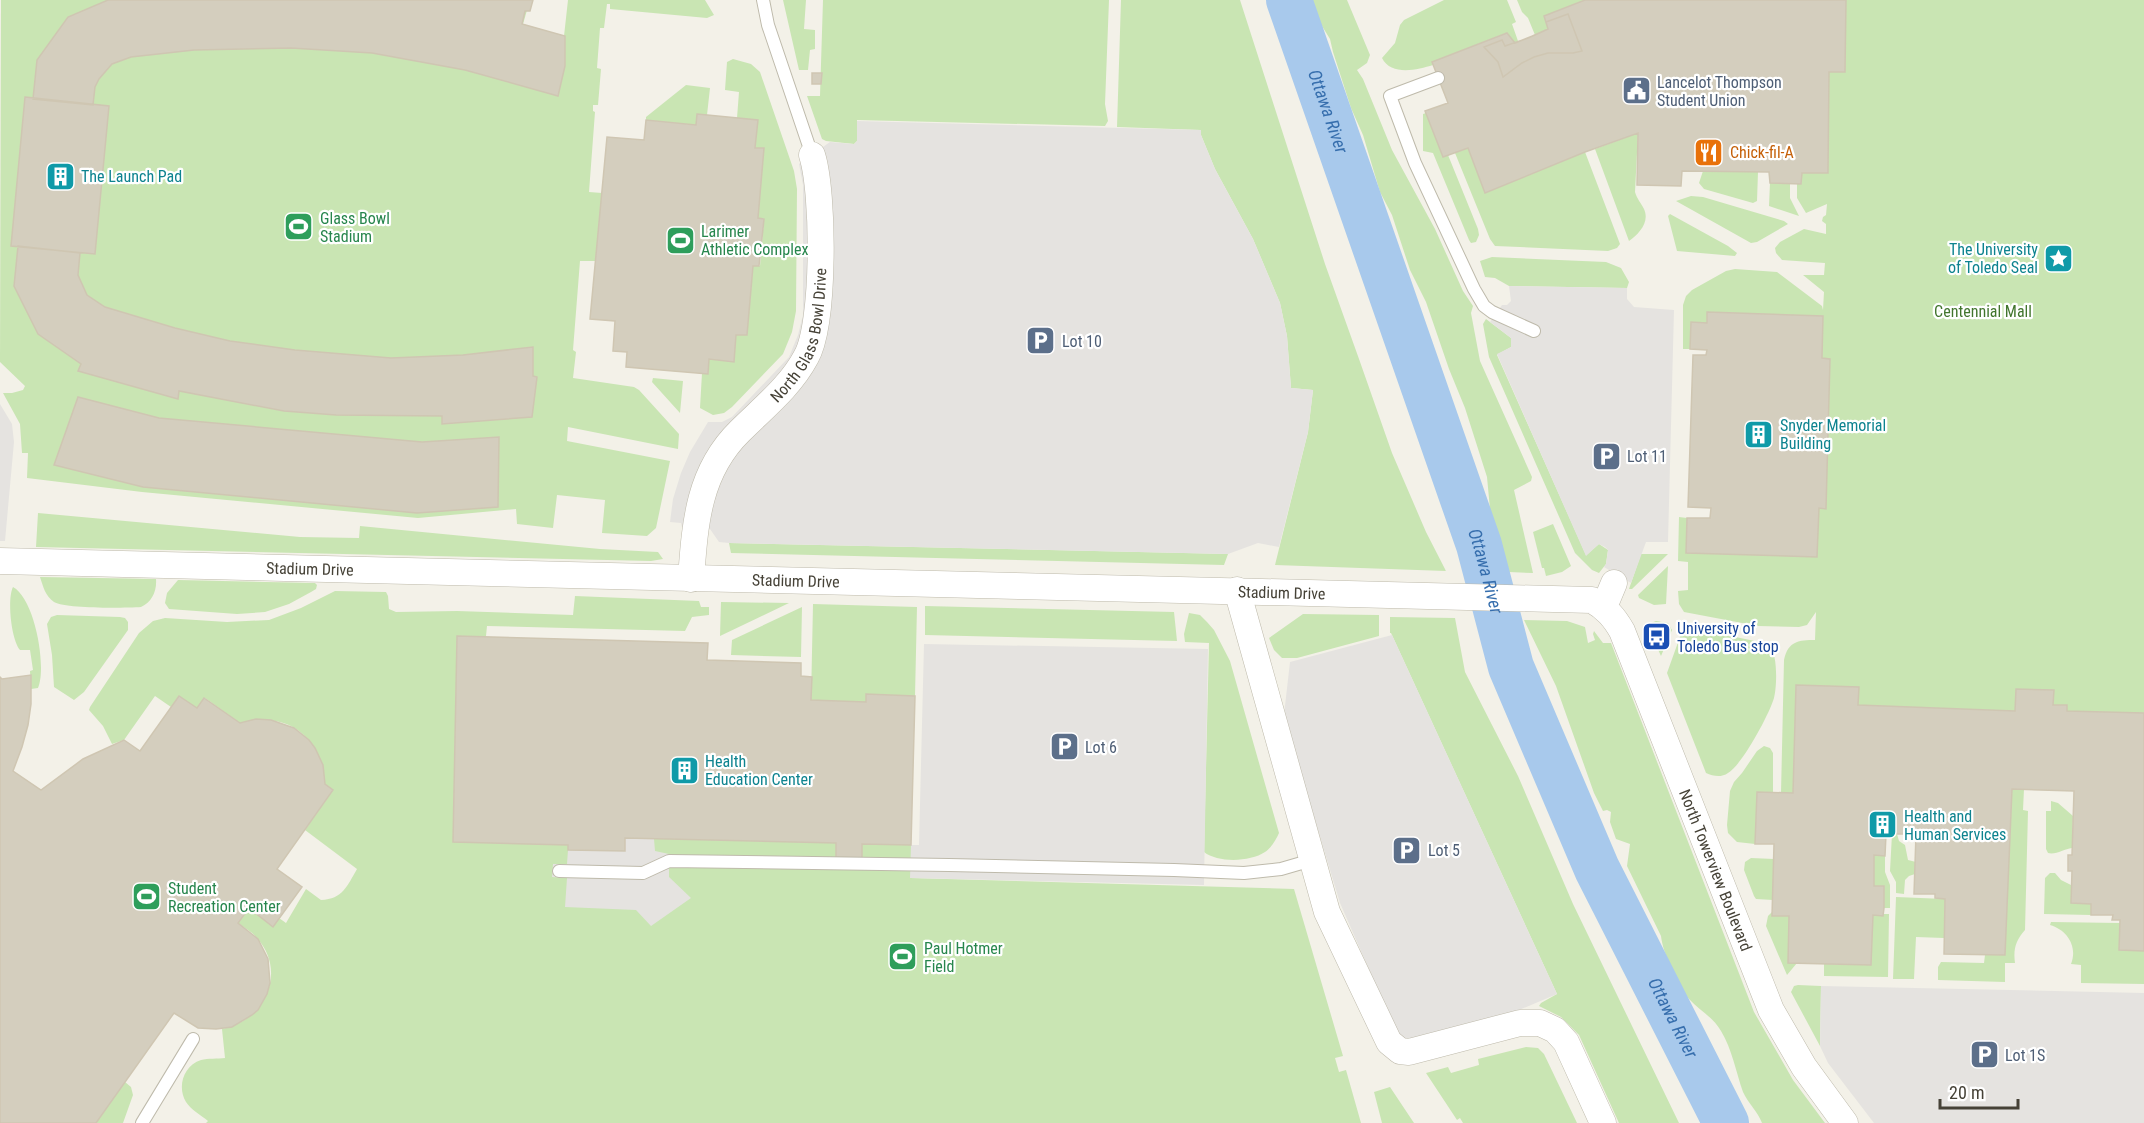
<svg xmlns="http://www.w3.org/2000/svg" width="2144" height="1123" font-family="'Roboto Condensed',sans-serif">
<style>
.green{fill:#c9e5b3}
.parking{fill:#e5e3e0}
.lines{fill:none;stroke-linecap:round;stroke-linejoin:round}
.river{stroke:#a8c9ec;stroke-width:46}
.building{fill:#d4cebe;stroke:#cfc6b2;stroke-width:1.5}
.lane-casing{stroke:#bebaab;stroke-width:14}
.street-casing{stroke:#bebaab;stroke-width:27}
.lane{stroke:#fff;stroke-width:12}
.street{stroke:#fff;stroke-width:26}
.labels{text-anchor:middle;stroke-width:4.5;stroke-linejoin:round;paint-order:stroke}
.service-label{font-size:16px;fill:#4e5e75;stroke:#fff;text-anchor:start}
.food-label{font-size:16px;fill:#c56008;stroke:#fff;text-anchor:start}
.culture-label{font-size:16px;fill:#0d838f;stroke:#fff;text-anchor:start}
.leisure-label{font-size:16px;fill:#27864d;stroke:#fff;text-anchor:start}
.park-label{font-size:16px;fill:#41752d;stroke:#fff}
.street-label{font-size:16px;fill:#464237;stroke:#fff}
.transit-label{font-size:16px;fill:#164399;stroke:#fff;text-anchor:start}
.water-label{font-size:18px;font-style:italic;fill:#366ead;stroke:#fff}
</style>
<rect width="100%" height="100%" fill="#f3f1e8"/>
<!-- green -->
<path class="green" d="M1 0H530L523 24 564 36 568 0H705L714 15 707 18 610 9V4H607L604 28H600L597 68 601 69 598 105H593V111L595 112 589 192 602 193 596 261H580L573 350 576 352 573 378 634 387 639 390 679 434 678 449 568 427 567 441 670 461 656 528 647 536 602 533 605 500 557 495 553 528 517 524 516 509 418 518 142 492 27 478 28 453H22L20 424 3 393H12L23 390 25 386 0 362Z
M783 0H806L804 29 815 30V49L810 50 808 70H799Z
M823 0H1109L1105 104 1108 121 1105 126 857 120V141L854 144 826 141 822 139 807 96H820Z
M1121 0H1240L1325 264 1359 359 1392 453 1426 532 1446 571 1275 565 1308 432 1313 390 1291 388 1287 336 1280 303 1253 239 1215 169 1201 135V130L1117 127Z
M1310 0H1347L1370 55 1367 63 1357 70 1363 79 1392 150 1435 229 1463 291 1473 306 1471 313 1480 361 1532 477 1531 481 1514 490 1533 573 1509 572 1490 509 1487 477 1465 408 1449 369 1426 302 1410 270 1392 215 1380 192 1363 135 1351 108 1333 52 1330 39 1317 18Z
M1444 0H1507L1516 22 1512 24 1518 41 1515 43 1506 33 1432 62 1433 65C1417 70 1391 76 1382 58L1395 43 1400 25 1404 20Z
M1517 0H1585L1544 16 1548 29 1535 35 1528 18 1522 12Z
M1846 0H2144V713L2067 711V705H2053V690L2016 689 2015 711 1858 705 1859 687 1796 685 1793 793H1781L1784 660C1788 641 1799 640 1815 640L1816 612 1807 625 1799 627 1758 626 1684 612 1679 604 1678 591 1688 590V562L1678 561 1679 517 1687 518 1686 552 1819 508 1825 509 1830 359 1822 358 1823 316 1707 312V323H1691L1690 349H1683V305L1686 296 1692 290 1726 271 1735 269 1777 272 1822 306 1823 310 1824 292 1803 275H1824L1825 263 1782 260 1776 253 1775 248 1780 242 1804 229 1826 234V224L1822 221 1823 217 1826 215 1827 204 1806 213 1797 198V183H1801L1802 173H1828L1829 72H1845Z
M733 59 751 64 760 72 794 171 797 189 796 311 792 332 783 354 732 407 724 413 713 415 700 408 702 373 708 374 709 359 734 361 736 335H747L753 266H760L764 219 758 218 763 148H755L757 120 737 118 739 92 725 90 727 62Z
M686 85 710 88 707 115 696 125 646 120V117Z
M1426 113 1443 157 1448 155 1478 229 1479 235 1476 242 1471 243 1469 240 1433 153 1423 151V114Z
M1638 133 1635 192C1637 199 1641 203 1644 209 1650 222 1639 234 1629 241L1595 149Z
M1468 148 1485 193 1585 152 1620 244 1617 248 1608 251 1495 246 1490 239 1455 153Z
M1703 171 1758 172 1757 201 1753 203 1704 189 1699 183Z
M1770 183H1790V198L1799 216 1769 206Z
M1691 196 1703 197 1784 221 1788 224 1757 242 1751 243 1676 201Z
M1670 214 1728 246 1737 253 1735 256 1677 251 1668 216Z
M1492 257 1606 262 1621 268 1629 282 1627 288 1509 286 1495 278 1485 277 1480 261Z
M1486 319 1511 338V347L1497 355 1586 555 1599 544 1608 550 1606 564 1599 573 1592 570 1575 553 1489 357 1483 324Z
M653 378 683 381 680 413 652 382Z
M38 513 300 537 359 538 360 526 600 549 658 552 663 559 651 561 36 547Z
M1553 524 1571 566 1562 572 1546 576 1544 568H1542L1533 532Z
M729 543 1228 554 1224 565 731 553Z
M1641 554H1668L1632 589H1629Z
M1668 566 1666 604 1654 605 1639 598 1638 595Z
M40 577 156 579C157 591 152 602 141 607 124 608 66 609 54 602 45 596 43 586 40 577Z
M178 580 315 583 317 585 316 589 311 592 289 604 265 612 237 614 169 609 165 603 167 593Z
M13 587C35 599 47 667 38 688L31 689 30 671 33 670 30 650H20C11 639 7 599 13 587Z
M335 591 386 592 388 596 389 609 396 612 457 611 573 615 575 596 699 601 701 607H709V615L692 617 685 631 487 626 486 636H457L453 841 568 845 625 851V838L836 843V857L861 858 862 844 911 845V878L1294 889 1343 1056 1335 1058 1339 1072 1346 1070 1361 1123H206L208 1121C201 1115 191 1110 186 1102 177 1087 183 1066 201 1060 208 1058 218 1059 225 1058L222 1029C264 1021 288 973 257 938 252 932 245 928 238 923L249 908 273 926 279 918 286 923 306 889 321 900C343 899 347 886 357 869L305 830 333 790 325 784C319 735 289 711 240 723L205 698 197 708 171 707 155 696 124 740 112 744 103 726 89 710 90 707 139 633 153 621 165 618 227 622 269 620 301 608Z
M721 602 789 603 720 636Z
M813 604 917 607 915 696 866 694V702L811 700Z
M925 606 1174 612 1177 641 925 635Z
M802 607 801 657 731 655 732 640Z
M1189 613 1200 615 1207 622 1214 630 1230 661 1279 833C1276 840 1271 848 1265 852 1250 862 1218 863 1204 852L1209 643 1185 642 1184 634Z
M1303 614 1379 615V636L1297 658H1282L1274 650 1269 638Z
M57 615 120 617 125 618 128 622V630L84 692 74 700 54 687 52 655 47 624 51 617Z
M1390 617 1455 618 1465 672 1518 776 1573 904 1679 1123H1619L1579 1035 1561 1017 1539 1006 1541 1003 1557 994 1391 633H1390Z
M1524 620 1567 621 1585 627 1588 643 1595 640 1593 634 1594 631 1603 643H1611L1754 1012 1793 1080 1825 1123H1762C1758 1112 1748 1103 1743 1092 1736 1072 1732 1049 1721 1031 1713 1017 1699 1010 1689 999 1677 984 1663 954 1661 936L1627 866 1630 844 1616 839 1610 822 1611 812 1607 810 1603 811 1594 793 1556 686Z
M1656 621 1668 623 1672 630 1661 656 1655 643 1663 640 1659 628 1650 631 1649 629 1651 623Z
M1688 627 1769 644C1778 654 1777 686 1774 698 1769 715 1742 765 1728 773 1721 778 1713 776 1706 773L1667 673 1681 634Z
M1764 746 1770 748 1773 753V792H1757L1755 844 1737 842 1728 833 1727 825 1730 791 1734 782 1742 773 1757 751Z
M2012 789H2024L2023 810 2028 811 2025 930C2016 940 2013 949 2015 963H2005V982L1938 980V967L1941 962 1984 963 1985 955H2005Z
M2051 801 2058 803 2073 816 2072 848C2064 849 2056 855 2048 853L2046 849V811H2051Z
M1892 834H1897L1899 841 1905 845 1908 860 1916 862 1915 874 1909 876 1905 880 1904 894 1896 893V882L1890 871Z
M1874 855 1885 856V872L1890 885V908H1884V886H1874Z
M1751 858 1774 859 1773 900 1756 899 1754 896 1744 870 1745 862Z
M2050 873H2055L2061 880 2071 885V903L2091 904V915L2044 914 2045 878Z
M1896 897 1945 899 1944 938 1916 937 1914 979H1893Z
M1772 912 1773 916H1789L1797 963 1787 975 1766 926 1768 916Z
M1883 914H1889L1888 977 1824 976V964L1871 965 1873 915 1883 916Z
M2051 922 2120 923 2119 950 2144 951V984L2081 983V965L2071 964C2078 946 2067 930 2050 925Z
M1798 985 1821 986 1820 1046 1791 992 1794 986Z
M1526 1047 1538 1048 1544 1054 1577 1123H1463L1460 1118 1457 1120 1426 1073 1448 1067 1451 1073 1479 1065 1478 1059Z
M125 1082 131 1087 133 1095 123 1123H96Z
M1390 1087 1414 1123H1382L1374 1092Z"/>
<!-- parking -->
<path class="parking" d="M857 121 1201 130V135L1215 169 1253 239 1280 303 1287 336 1291 388 1313 390 1308 432 1279 547 1258 543 1228 554 729 543 719 542 710 529 682 527 681 523 670 522 673 499 681 473 690 452 708 422H722L732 417 789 357 798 335 803 315V185L799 164 830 142 854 144 857 141Z
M1509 286 1627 288V299L1634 307 1674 310 1668 542H1646L1631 583 1604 567 1606 564 1608 550 1605 547 1599 544 1586 556 1497 354 1511 347V338L1490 322 1502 305H1507L1511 301Z
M0 404 12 424 14 442 5 541H0Z
M1392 635 1557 994 1512 1013 1408 1040 1398 1036 1340 903 1308 797 1282 732 1290 662Z
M924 644 1208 649 1204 885 910 878 911 845H919Z
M625 838 654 839 655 851 669 854V877L691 898 651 926 636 910 565 907 567 878 552 877 553 864H567L568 850 625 851Z
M1821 986 2144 993V1123H1874L1828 1063 1820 1046Z"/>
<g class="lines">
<!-- river -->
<path class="river" id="s1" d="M1289 0 1479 545 1511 667 1597 869 1726 1123"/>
</g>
<!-- building -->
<path class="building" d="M108 0H533L530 11H525L522 24 565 36V66L558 96 465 70 372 53 291 48 194 50 131 57 112 64 99 79 95 87 93 105 33 99 37 60 68 17Z
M1585 0H1846L1845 72H1829L1828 173H1802L1801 184 1770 183 1769 172 1682 171 1681 186 1637 185 1638 133 1585 152 1485 193 1468 148 1443 157 1425 111 1448 103 1432 62 1507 33 1515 43 1535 35 1548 29 1544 16Z
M1568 14 1582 51 1573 53H1548L1534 57 1522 63 1503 77 1498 62 1484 47 1502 40 1505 46 1528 38 1548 29 1546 22Z
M812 73H822L821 84H812Z
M25 97 109 106 95 254 11 246Z
M697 114 758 120 755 148H764L758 218 764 219 759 266H753L747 335H736L734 362 709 359 708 374 626 367 627 352 613 351 615 321 590 319 607 137 644 140 646 120 696 125Z
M18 246 80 253 78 275 87 295 105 307 175 328 230 341 295 350 391 358 463 355 533 347V376L537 377 532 417 442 424V416L336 415 284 411 179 391 178 399 78 371 81 364 38 334 14 286Z
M1707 312 1823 316 1822 358 1830 359 1826 509 1819 508 1817 557 1686 553 1687 518H1710L1711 508 1688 507 1693 355H1706L1707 350 1690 349 1691 322 1707 323Z
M78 397 159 418 422 442 499 437 498 507 417 513 143 487 54 465Z
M457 636 708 643 707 660 801 663V676L812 677 811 700 866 702V694L915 696 911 845 862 844V858L836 857V843L625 838V851L568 850V845L453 842Z
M31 675V704L28 725 22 747 13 771 41 790 83 759 124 740 140 751 179 696 197 708 204 698 240 723 256 719 271 720 294 728 309 740 315 748 323 765 325 784 333 790 277 869 302 887 273 927 249 908 238 923 258 939 268 959 270 983 267 994 258 1010 252 1015 232 1027 216 1029 198 1028 174 1013 96 1123H0V677L2 679Z
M1796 685 1859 687 1858 705 2015 711 2016 689 2054 690 2053 705H2067V711L2144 713V951L2119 950 2120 920H2112L2113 915H2091V904L2071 903 2072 871H2068V855H2072L2074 791 2012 789 2005 955 1944 954 1945 899 1935 898V894H1914L1916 834H1886L1885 856 1874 855V886H1884V908L1883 916 1873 915 1871 965 1788 963 1789 916H1772L1774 844H1755L1757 792 1793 793Z"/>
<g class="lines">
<defs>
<path id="lane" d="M763 0 768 25 812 155
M1438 78 1390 96 1415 163 1474 289 1484 306 1492 312 1534 331
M559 871 643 873 669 861 949 865 1174 870 1244 873 1281 869 1312 860
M142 1123 193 1039"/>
<g id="street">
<path id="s2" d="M0 561 1592 600C1606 608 1614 617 1622 631L1771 1010 1804 1067 1845 1123"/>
<path id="s3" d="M691 579C695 524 698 472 740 431 763 408 790 387 806 357 825 324 824 192 812 155"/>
<path d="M1237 590 1327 912 1389 1042 1400 1051 1409 1052 1520 1023H1540L1555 1030 1566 1042 1603 1123"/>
<path d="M1604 607 1614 583"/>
</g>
</defs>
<!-- lane casing -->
<use href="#lane" class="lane-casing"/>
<!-- street casing -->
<use href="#street" class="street-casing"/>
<!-- lane -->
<use href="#lane" class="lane"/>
<!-- street -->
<use href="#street" class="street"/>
</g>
<!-- icons -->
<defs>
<symbol id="civic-square" viewBox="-11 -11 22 22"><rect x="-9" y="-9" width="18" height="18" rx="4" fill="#5c6f8a" stroke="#fff"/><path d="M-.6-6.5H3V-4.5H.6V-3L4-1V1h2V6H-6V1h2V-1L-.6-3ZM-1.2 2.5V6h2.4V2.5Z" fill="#fff"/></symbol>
<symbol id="restaurant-square" viewBox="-11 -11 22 22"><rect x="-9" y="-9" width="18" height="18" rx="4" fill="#e8710a" stroke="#fff"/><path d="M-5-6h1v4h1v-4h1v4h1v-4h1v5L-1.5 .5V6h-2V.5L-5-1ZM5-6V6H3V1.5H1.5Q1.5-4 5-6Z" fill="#fff"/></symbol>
<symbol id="building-square" viewBox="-11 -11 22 22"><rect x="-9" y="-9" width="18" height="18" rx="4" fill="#0f9aa8" stroke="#fff"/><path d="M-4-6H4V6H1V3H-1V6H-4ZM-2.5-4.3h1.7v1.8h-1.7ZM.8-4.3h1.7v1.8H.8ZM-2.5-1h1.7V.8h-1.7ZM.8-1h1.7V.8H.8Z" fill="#fff"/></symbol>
<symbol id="stadium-square" viewBox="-11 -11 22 22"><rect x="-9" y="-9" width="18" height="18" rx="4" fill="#2e9e5b" stroke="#fff"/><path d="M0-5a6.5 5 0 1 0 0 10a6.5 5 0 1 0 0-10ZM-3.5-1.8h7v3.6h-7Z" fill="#fff"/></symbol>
<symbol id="sight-square" viewBox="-11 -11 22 22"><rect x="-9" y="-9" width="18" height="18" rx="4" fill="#0f9aa8" stroke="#fff"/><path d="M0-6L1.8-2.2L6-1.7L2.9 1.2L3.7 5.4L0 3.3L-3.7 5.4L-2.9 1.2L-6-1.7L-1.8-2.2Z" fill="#fff"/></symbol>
<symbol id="parking-square" viewBox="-11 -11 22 22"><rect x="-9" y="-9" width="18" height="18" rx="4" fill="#5c6f8a" stroke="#fff"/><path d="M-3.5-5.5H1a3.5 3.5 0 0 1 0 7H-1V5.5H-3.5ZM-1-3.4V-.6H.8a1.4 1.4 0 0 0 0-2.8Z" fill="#fff"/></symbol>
<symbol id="bus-square" viewBox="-11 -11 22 22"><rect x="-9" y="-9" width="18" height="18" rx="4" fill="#1a4fb4" stroke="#fff"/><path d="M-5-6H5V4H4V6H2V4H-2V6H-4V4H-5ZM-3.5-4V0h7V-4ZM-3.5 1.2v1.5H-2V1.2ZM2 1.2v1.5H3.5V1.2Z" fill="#fff"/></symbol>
</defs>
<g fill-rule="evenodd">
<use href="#civic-square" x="1620" y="74" width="33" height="33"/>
<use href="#restaurant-square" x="1692" y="136" width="33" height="33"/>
<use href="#building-square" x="44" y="160" width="33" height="33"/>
<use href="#stadium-square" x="282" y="210" width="33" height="33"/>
<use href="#stadium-square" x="664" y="224" width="33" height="33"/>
<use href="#sight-square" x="2042" y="242" width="33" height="33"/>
<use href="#parking-square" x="1024" y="324" width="33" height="33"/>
<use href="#building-square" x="1742" y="418" width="33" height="33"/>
<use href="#parking-square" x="1590" y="440" width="33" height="33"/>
<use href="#bus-square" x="1640" y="620" width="33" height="33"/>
<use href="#parking-square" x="1048" y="730" width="33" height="33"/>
<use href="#building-square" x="668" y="754" width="33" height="33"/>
<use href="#building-square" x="1866" y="808" width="33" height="33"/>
<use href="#parking-square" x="1390" y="834" width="33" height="33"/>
<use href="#stadium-square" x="130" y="880" width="33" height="33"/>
<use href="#stadium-square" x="886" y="940" width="33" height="33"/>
<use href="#parking-square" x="1968" y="1038" width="33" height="33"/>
</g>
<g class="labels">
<!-- service labels -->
<g class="service-label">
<text x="1657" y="88">Lancelot Thompson<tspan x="1657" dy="18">Student Union</tspan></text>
<text x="1062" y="347">Lot 10</text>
<text x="1627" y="462">Lot 11</text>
<text x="1085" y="753">Lot 6</text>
<text x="1428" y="856">Lot 5</text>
<text x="2005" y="1061">Lot 1S</text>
</g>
<!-- food labels -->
<g class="food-label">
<text x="1730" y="158">Chick-fil-A</text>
</g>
<!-- culture labels -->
<g class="culture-label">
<text x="81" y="182">The Launch Pad</text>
<text x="2038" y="255" text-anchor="end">The University<tspan x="2038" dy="18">of Toledo Seal</tspan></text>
<text x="1780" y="431">Snyder Memorial<tspan x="1780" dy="18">Building</tspan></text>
<text x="705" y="767">Health<tspan x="705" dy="18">Education Center</tspan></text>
<text x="1904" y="822">Health and<tspan x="1904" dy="18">Human Services</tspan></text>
</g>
<!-- leisure labels -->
<g class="leisure-label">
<text x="320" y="224">Glass Bowl<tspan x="320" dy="18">Stadium</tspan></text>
<text x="701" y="237">Larimer<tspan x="701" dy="18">Athletic Complex</tspan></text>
<text x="168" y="894">Student<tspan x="168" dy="18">Recreation Center</tspan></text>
<text x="924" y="954">Paul Hotmer<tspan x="924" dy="18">Field</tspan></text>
</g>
<!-- park labels -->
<g class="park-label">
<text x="1983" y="317">Centennial Mall</text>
</g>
<!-- street labels -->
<g class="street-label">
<text dy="6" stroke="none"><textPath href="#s3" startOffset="278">North Glass Bowl Drive</textPath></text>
<text dy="6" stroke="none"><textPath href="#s2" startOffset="310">Stadium Drive</textPath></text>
<text dy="6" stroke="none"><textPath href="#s2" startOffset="796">Stadium Drive</textPath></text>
<text dy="6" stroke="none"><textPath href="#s2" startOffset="1282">Stadium Drive</textPath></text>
<text dy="6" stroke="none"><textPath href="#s2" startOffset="1893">North Towerview Boulevard</textPath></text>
</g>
<!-- transit labels -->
<g class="transit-label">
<text x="1677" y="634">University of<tspan x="1677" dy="18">Toledo Bus stop</tspan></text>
</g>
<!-- water labels -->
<g class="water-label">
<text dy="6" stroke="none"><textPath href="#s1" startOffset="118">Ottawa River</textPath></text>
<text dy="6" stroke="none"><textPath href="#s1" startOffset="604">Ottawa River</textPath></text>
<text dy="6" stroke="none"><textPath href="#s1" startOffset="1090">Ottawa River</textPath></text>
</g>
</g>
<!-- scale -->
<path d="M1940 1099v9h78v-9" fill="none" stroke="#464237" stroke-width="3"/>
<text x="1949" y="1099" font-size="18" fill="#464237" stroke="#ffffff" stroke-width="4.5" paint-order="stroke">20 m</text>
</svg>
